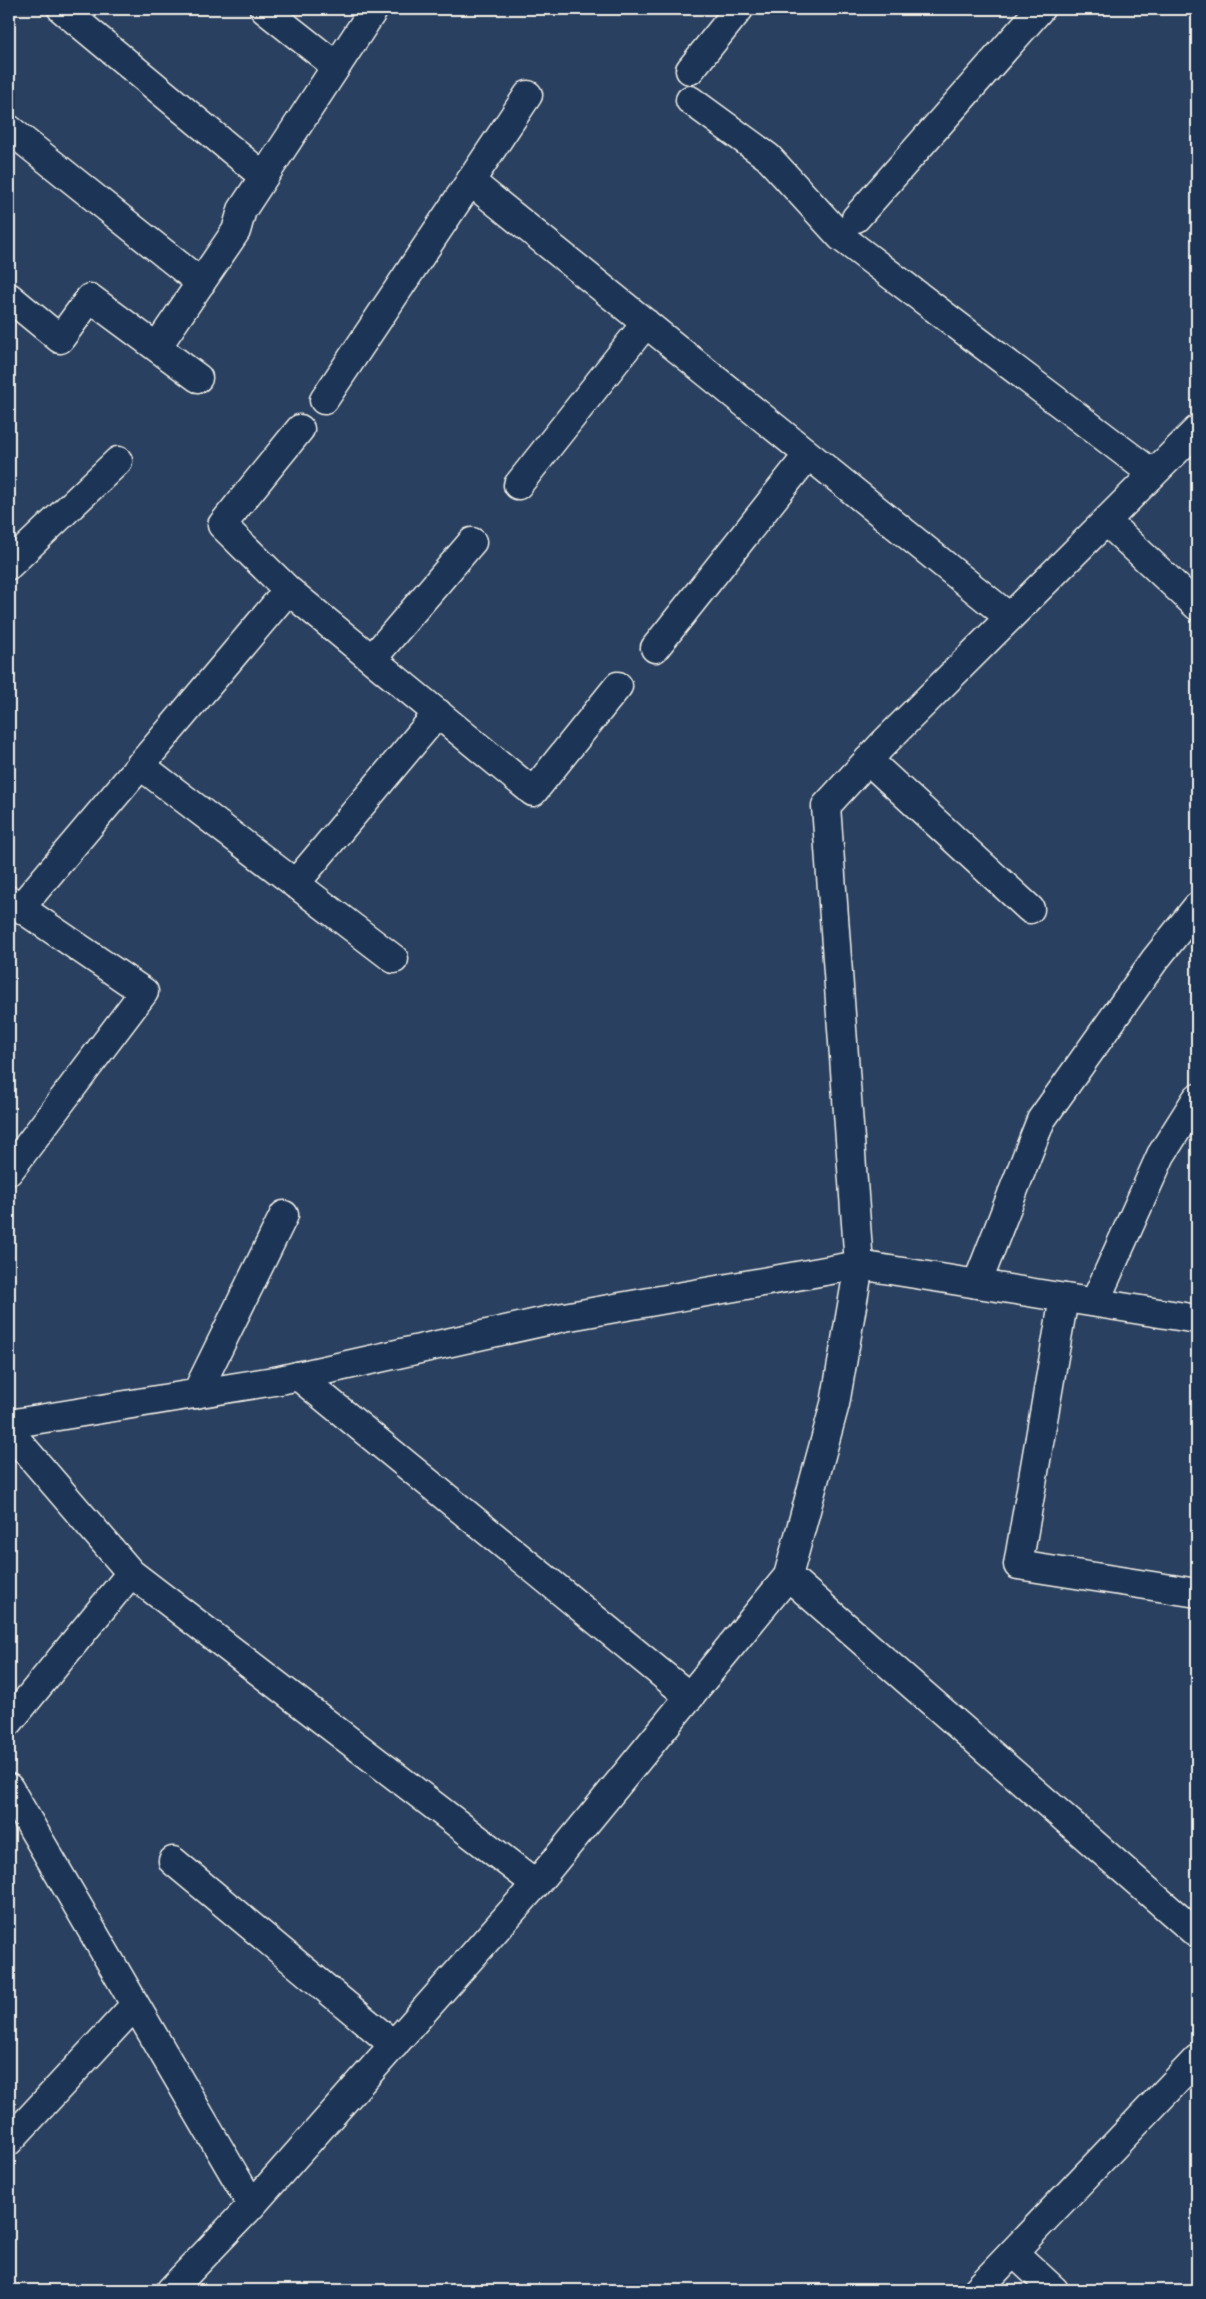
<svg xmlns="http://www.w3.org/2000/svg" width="1206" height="2299" font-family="Itim,sans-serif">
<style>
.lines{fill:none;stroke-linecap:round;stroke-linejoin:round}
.minor-casing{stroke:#f4f1e8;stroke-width:31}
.tertiary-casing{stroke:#f4f1e8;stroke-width:31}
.minor{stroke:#1d3557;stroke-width:28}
.tertiary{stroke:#1d3557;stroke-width:28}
</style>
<rect width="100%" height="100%" fill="#2a4060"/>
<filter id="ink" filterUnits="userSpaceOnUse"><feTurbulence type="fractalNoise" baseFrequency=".02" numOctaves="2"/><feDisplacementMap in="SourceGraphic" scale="10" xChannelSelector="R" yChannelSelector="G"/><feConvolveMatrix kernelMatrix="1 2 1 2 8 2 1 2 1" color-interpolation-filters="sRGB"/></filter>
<g filter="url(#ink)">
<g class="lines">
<defs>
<path id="minor" d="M62 9 263 176
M264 9 336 66
M690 70 739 9
M690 100 768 157 841 237 1153 474
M9 129 201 283
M470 181 1009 617
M856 218 1040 9
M9 297 60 339 90 298 198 378
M157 347 236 231 242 210 374 9
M324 400 528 95
M300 429 222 525 288 590 533 792 618 686
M518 485 646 323
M1106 521 1197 606
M9 565 118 461
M655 648 808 455
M372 659 472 542
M868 760 1030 909
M140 765 394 959
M295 884 438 713
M9 900 144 992 9 1171
M21 907 288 590
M977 1284 1041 1120 1154 961 1197 907
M1064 1298 1018 1565 1197 1593
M1095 1302 1161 1155 1197 1098
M298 1376 690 1697
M196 1394 284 1215
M9 1431 131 1573 536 1884
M788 1576 1197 1934
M9 1722 131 1573
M9 1788 252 2205
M173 1861 394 2045
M9 2141 135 2005
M1013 2252 1054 2290
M171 2290 252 2205 536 1884 788 1576 835 1404 859 1265 826 806 882 745 1197 430
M977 2290 1197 2059"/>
<path id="tertiary" d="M9 1424 280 1380 564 1317 859 1265 1197 1319"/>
</defs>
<!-- minor casing -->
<use href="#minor" class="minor-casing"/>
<!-- tertiary casing -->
<use href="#tertiary" class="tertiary-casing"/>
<!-- minor -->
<use href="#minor" class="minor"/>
<!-- tertiary -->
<use href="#tertiary" class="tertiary"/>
</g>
</g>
<!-- margin -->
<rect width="1206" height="2299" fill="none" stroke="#1d3557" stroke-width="30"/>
<rect x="15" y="15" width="1176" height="2269" fill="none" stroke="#f4f1e8" stroke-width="2" filter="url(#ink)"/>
</svg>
